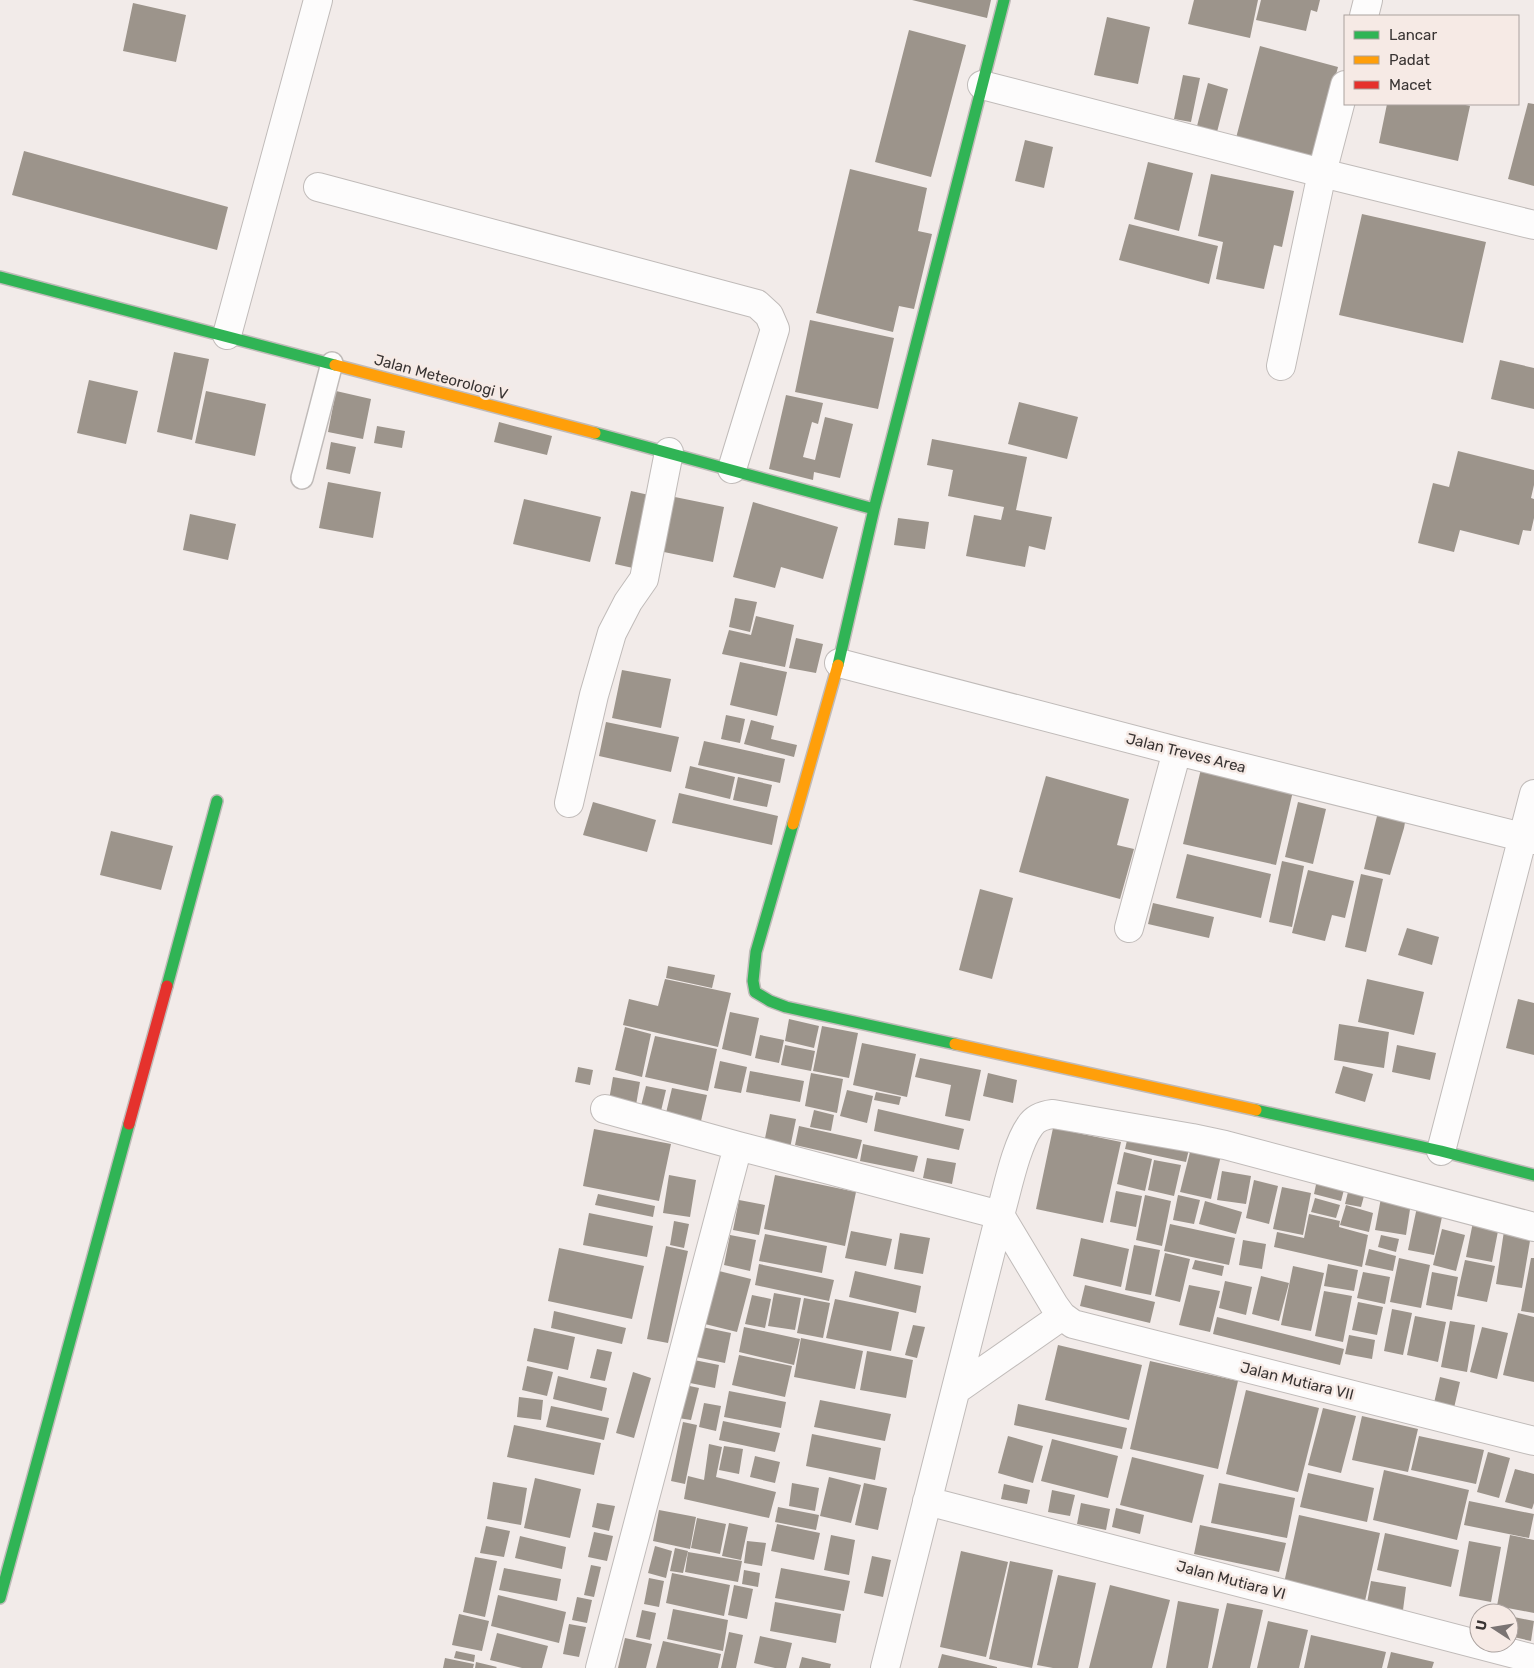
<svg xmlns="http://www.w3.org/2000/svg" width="1534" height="1668" font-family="Rubik,sans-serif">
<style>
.building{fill:#9c948b}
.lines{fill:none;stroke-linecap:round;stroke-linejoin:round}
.lane-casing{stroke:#c0bbb9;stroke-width:24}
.street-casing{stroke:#c0bbb9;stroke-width:30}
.fast-casing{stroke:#c0bbb9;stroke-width:14}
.slow-casing{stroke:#c0bbb9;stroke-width:14}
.jam-casing{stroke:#c0bbb9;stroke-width:14}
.lane{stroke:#fdfcfc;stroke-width:21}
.street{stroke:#fdfcfc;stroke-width:28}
.fast{stroke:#30b455;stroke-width:11}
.slow{stroke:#ff9f0a;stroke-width:11}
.jam{stroke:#e5322d;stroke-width:11}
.labels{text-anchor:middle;stroke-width:5;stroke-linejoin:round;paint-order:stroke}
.street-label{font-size:15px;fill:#393433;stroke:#f6eae5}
</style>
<rect width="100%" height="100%" fill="#f2ebe9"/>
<!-- building -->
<path class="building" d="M912 0H991L987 18Z
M1194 0H1258L1250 38 1188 24Z
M1261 0H1320L1317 12 1311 10 1306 31 1256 20Z
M133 3 186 15 176 62 123 51Z
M1107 17 1150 27 1138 84 1094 75Z
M909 30 966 45 931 177 875 162Z
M1260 46 1338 67 1314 158 1236 138Z
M1183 75 1200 78 1191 122 1174 119Z
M1208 83 1228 89 1216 136 1196 130Z
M1528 103 1534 104V186L1508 179Z
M1387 104H1461L1470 106 1458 161 1379 143Z
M1025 140 1053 147 1044 188 1015 181Z
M24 151 228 207 217 250 12 195Z
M1148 162 1193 173 1179 231 1134 219Z
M850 169 927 188 918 231 932 234 914 309 899 306 893 332 816 313Z
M1211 174 1294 191 1282 247 1274 245 1264 289 1216 279 1223 242 1198 236Z
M1362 214 1486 242 1463 343 1339 315Z
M1129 224 1218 246 1209 284 1119 260Z
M810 320 894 338 878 409 795 392Z
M174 352 209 359 192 440 157 432Z
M1500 360 1534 368V409L1491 399Z
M89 380 138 391 126 444 77 433Z
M206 391 266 404 255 456 195 443Z
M336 391 371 399 363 439 328 432Z
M786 395 823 403 818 424 812 422 803 457 815 460 825 417 853 424 840 478 814 472 813 480 769 469Z
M1019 402 1078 417 1067 459 1008 444Z
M499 422 552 436 547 455 494 442Z
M377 426 405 431 402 448 374 443Z
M932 439 1027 457 1016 510 1052 517 1045 550 1029 546 1025 567 966 556 974 515 1001 520 1004 507 948 496 953 470 927 465Z
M331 442 356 447 350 474 326 469Z
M1458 451 1534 470V485L1531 498 1534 499V518L1531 531 1523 530 1519 545 1460 530 1454 552 1418 543 1433 483 1449 487Z
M328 482 381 492 373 538 319 528Z
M631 491 658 497 642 570 615 564Z
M665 495 724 507 713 562 654 550Z
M524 499 601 517 590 562 513 544Z
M753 502 838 527 823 579 781 567 775 588 733 577Z
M190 514 236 524 228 560 183 550Z
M898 518 929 522 925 549 894 545Z
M735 598 757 602 750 632 729 627Z
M756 616 794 625 785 667 722 654 729 630 751 635Z
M796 638 823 644 816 673 789 668Z
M740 662 787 672 777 716 730 705Z
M622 670 671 679 661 728 612 718Z
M726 715 745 719 740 743 721 739Z
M751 720 774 726 771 739 797 745 794 757 744 744Z
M606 722 679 737 671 772 599 756Z
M704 741 785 759 780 783 698 765Z
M690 766 735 777 730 799 685 788Z
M1201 769 1293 791 1276 865 1183 844Z
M1046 776 1129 799 1117 845 1134 849 1120 899 1019 872Z
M738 777 772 785 767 807 733 800Z
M679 793 778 816 772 845 672 823Z
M593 802 656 820 647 852 583 835Z
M1298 802 1326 809 1313 864 1285 857Z
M1379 808 1406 817 1404 828 1390 875 1364 869Z
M111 831 173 846 161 890 100 875Z
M1187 854 1271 874 1261 918 1176 898Z
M1282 861 1304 866 1292 927 1269 922Z
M1308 870 1354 881 1345 918 1332 915 1325 941 1292 933Z
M1361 874 1383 879 1366 952 1345 947Z
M980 889 1013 898 992 979 959 970Z
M1153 903 1214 917 1209 938 1148 924Z
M1407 928 1439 937 1432 965 1398 955Z
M668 966 715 975 712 988 666 978Z
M665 979 731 993 718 1047 623 1025 629 999 658 1006Z
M1367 979 1424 992 1414 1035 1358 1022Z
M1518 999 1534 1003V1055L1506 1048Z
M730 1012 759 1018 751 1056 722 1049Z
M789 1019 819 1026 814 1048 785 1041Z
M1339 1024 1389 1032 1384 1068 1334 1060Z
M822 1026 858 1033 849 1078 813 1071Z
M625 1027 651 1034 642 1077 615 1070Z
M760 1035 784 1040 779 1063 755 1058Z
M655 1036 717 1049 708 1091 645 1077Z
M862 1043 916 1054 907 1097 853 1085Z
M785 1045 815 1051 811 1071 781 1065Z
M1397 1045 1436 1053 1430 1080 1392 1072Z
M920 1058 981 1070 970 1121 945 1116 951 1085 915 1077Z
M720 1061 747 1067 741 1093 714 1088Z
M1343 1066 1373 1074 1365 1102 1335 1093Z
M578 1067 593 1070 590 1085 575 1082Z
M750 1071 804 1081 800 1102 746 1092Z
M811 1073 843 1079 837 1113 805 1106Z
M988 1073 1017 1080 1013 1103 983 1096Z
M613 1077 640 1082 636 1105 609 1100Z
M646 1086 666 1090 661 1111 641 1106Z
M672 1088 707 1095 701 1121 666 1113Z
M847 1090 873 1096 867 1123 840 1116Z
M876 1092 901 1097 899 1105 874 1100Z
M878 1109 964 1129 959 1150 874 1131Z
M814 1110 834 1115 831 1131 810 1127Z
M770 1114 796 1119 790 1148 764 1143Z
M799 1126 862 1140 857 1159 795 1145Z
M1053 1128 1121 1142 1103 1223 1036 1209Z
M594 1129 671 1144 659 1201 583 1186Z
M1128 1136 1189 1149 1186 1162 1125 1149Z
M863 1144 918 1156 914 1172 860 1161Z
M1192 1144 1222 1151 1211 1199 1180 1192Z
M1124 1152 1152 1159 1145 1191 1117 1184Z
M927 1158 956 1163 952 1184 923 1178Z
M1154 1160 1181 1165 1174 1196 1148 1190Z
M1222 1171 1251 1176 1246 1204 1217 1200Z
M669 1175 696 1180 690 1217 663 1213Z
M775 1175 856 1192 845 1246 764 1229Z
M1254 1180 1278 1186 1269 1224 1246 1218Z
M1317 1180 1345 1186 1341 1201 1314 1194Z
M1282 1187 1311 1193 1303 1235 1273 1229Z
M1116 1191 1142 1196 1136 1227 1110 1222Z
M1348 1192 1364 1196 1361 1207 1345 1204Z
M598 1194 655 1206 653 1217 595 1205Z
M1145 1195 1171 1201 1162 1246 1136 1240Z
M1178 1195 1200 1200 1194 1224 1173 1220Z
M1315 1198 1340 1205 1336 1218 1311 1212Z
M1381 1198 1411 1203 1406 1235 1375 1230Z
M739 1200 765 1205 759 1235 733 1230Z
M1205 1201 1242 1212 1236 1234 1199 1224Z
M1346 1205 1373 1213 1369 1232 1340 1225Z
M1417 1207 1443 1212 1434 1255 1408 1250Z
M589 1213 653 1226 647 1257 583 1245Z
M1309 1214 1340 1221 1339 1227 1368 1235 1362 1267 1274 1247 1277 1232 1304 1238Z
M674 1221 689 1224 684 1248 670 1245Z
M1473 1222 1499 1226 1492 1262 1466 1257Z
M1170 1224 1235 1238 1229 1265 1164 1251Z
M1442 1229 1465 1235 1456 1271 1433 1265Z
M851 1231 892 1239 886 1266 845 1258Z
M1504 1231 1531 1235 1522 1288 1496 1284Z
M900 1233 930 1238 923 1274 894 1269Z
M765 1234 827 1246 822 1273 759 1261Z
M730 1235 756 1240 750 1271 724 1265Z
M1381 1235 1399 1239 1396 1252 1378 1247Z
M1081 1238 1129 1249 1121 1287 1073 1276Z
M1243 1240 1266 1244 1262 1269 1239 1265Z
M1134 1245 1160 1250 1151 1295 1125 1290Z
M666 1246 688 1251 668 1343 647 1339Z
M559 1248 644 1266 632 1319 548 1301Z
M1369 1249 1396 1256 1393 1271 1365 1265Z
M1165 1253 1190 1259 1180 1302 1155 1296Z
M1399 1258 1430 1265 1421 1308 1390 1302Z
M1531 1258H1534V1313L1521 1311Z
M1195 1260 1224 1266 1222 1276 1192 1269Z
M1465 1260 1495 1266 1487 1302 1457 1296Z
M759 1264 834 1280 829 1301 755 1285Z
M1328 1264 1358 1270 1354 1291 1324 1286Z
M1293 1266 1324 1273 1311 1331 1281 1325Z
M719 1271 751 1279 737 1332 705 1324Z
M855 1271 921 1286 916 1313 849 1297Z
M1363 1272 1390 1277 1385 1304 1357 1298Z
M1432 1272 1458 1277 1452 1310 1426 1305Z
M1261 1276 1289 1283 1279 1321 1252 1314Z
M1225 1281 1252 1287 1246 1315 1219 1308Z
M1085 1285 1155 1302 1150 1323 1080 1306Z
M1189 1285 1220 1291 1210 1332 1179 1325Z
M1324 1291 1352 1296 1343 1342 1315 1336Z
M774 1293 801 1298 795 1330 768 1326Z
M752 1295 771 1299 765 1328 745 1324Z
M804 1298 830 1303 823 1338 797 1333Z
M835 1299 899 1312 891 1351 826 1338Z
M1358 1302 1383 1307 1377 1335 1352 1330Z
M1392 1309 1412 1313 1403 1355 1384 1351Z
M554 1311 626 1328 622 1344 551 1328Z
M1518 1313 1534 1317V1382L1503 1375Z
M1415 1316 1446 1322 1438 1362 1407 1355Z
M1217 1317 1344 1349 1340 1365 1213 1334Z
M1450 1321 1475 1325 1467 1372 1441 1367Z
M913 1325 925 1327 917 1358 905 1355Z
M702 1327 731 1333 725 1363 696 1357Z
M744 1327 800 1339 794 1365 739 1352Z
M1482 1327 1508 1333 1497 1379 1470 1372Z
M534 1328 575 1337 568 1370 527 1361Z
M1349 1335 1375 1340 1372 1359 1345 1354Z
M801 1338 863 1351 855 1389 794 1377Z
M1058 1345 1142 1365 1129 1420 1045 1400Z
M597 1349 612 1352 605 1381 590 1378Z
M867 1351 913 1360 906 1398 860 1390Z
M739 1355 792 1366 785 1397 732 1385Z
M694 1360 719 1365 715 1388 690 1383Z
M1150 1361 1238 1381 1218 1469 1130 1449Z
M527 1366 553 1372 547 1396 522 1390Z
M633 1372 651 1378 634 1438 616 1433Z
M558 1376 607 1388 602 1411 553 1399Z
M1440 1377 1460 1382 1454 1408 1434 1403Z
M685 1385 699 1388 691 1420 678 1418Z
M1246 1390 1319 1408 1298 1492 1226 1474Z
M729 1391 786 1402 781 1428 724 1417Z
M519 1397 543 1400 541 1420 517 1417Z
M820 1400 891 1414 885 1441 814 1427Z
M704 1403 721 1406 716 1431 699 1427Z
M1018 1404 1127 1428 1122 1449 1014 1425Z
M551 1406 609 1418 604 1440 546 1427Z
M1323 1408 1356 1416 1341 1473 1308 1465Z
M1362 1416 1418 1429 1408 1472 1352 1460Z
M723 1421 780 1433 775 1452 719 1440Z
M683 1422 697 1425 685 1484 671 1481Z
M514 1425 601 1443 594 1475 507 1457Z
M812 1434 881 1448 875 1480 806 1466Z
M1008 1436 1043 1446 1033 1483 998 1473Z
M1419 1436 1484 1450 1476 1484 1411 1470Z
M1052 1439 1118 1456 1108 1498 1041 1481Z
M709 1444 722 1447 716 1477 776 1492 769 1518 684 1499 688 1476 704 1480Z
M724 1446 743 1449 739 1474 719 1470Z
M1488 1452 1510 1458 1499 1498 1477 1492Z
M755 1456 780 1462 775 1483 750 1477Z
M1132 1457 1204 1475 1192 1523 1120 1505Z
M1515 1469 1534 1474V1503L1532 1509 1505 1502Z
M1384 1470 1469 1490 1457 1540 1373 1520Z
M1308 1473 1374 1488 1367 1522 1300 1507Z
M829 1477 861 1485 851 1523 820 1516Z
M535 1478 581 1489 570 1538 524 1528Z
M493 1482 527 1488 521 1525 487 1519Z
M792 1483 819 1488 815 1511 789 1506Z
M864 1483 887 1488 878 1530 855 1525Z
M1219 1483 1295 1498 1287 1538 1211 1523Z
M1004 1484 1030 1490 1027 1504 1001 1499Z
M1052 1490 1075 1495 1070 1516 1048 1512Z
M1469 1501 1534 1514 1529 1538 1464 1525Z
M597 1503 615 1506 609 1531 592 1527Z
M1081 1503 1110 1509 1106 1530 1077 1524Z
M778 1507 819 1515 816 1530 775 1522Z
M1116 1508 1144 1515 1140 1534 1112 1527Z
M659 1510 696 1517 690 1549 653 1541Z
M1299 1515 1380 1533 1365 1601 1284 1583Z
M697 1518 726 1524 720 1554 691 1548Z
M729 1523 748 1527 741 1560 722 1556Z
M777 1524 820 1533 814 1560 771 1551Z
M1200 1525 1286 1543 1279 1572 1194 1554Z
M486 1526 510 1531 504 1557 480 1553Z
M594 1532 613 1536 607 1561 588 1557Z
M1385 1533 1459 1550 1451 1587 1377 1570Z
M831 1535 855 1540 849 1575 824 1570Z
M1510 1535 1534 1540V1613L1497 1606Z
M520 1536 566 1547 562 1569 515 1558Z
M747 1541 766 1543 762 1566 744 1563Z
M1469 1541 1501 1547 1491 1602 1459 1596Z
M655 1546 672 1551 666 1578 648 1573Z
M675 1548 688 1551 683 1573 670 1571Z
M961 1551 1008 1562 986 1657 940 1647Z
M688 1552 742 1561 738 1582 685 1572Z
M872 1556 891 1560 883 1597 864 1593Z
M475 1557 497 1561 485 1617 463 1612Z
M1010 1561 1053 1570 1032 1668 989 1659Z
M591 1565 601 1567 594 1597 584 1595Z
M504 1568 561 1579 557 1601 499 1590Z
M781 1568 850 1581 844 1611 775 1598Z
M744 1570 760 1573 758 1587 742 1584Z
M672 1573 730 1585 724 1616 666 1603Z
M1058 1575 1096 1583 1078 1668H1053L1037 1665Z
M649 1578 664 1581 659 1607 644 1604Z
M1371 1581 1406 1587 1403 1610 1367 1603Z
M734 1585 753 1589 747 1619 728 1615Z
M1110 1585 1170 1600 1152 1668H1089Z
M498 1595 566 1612 559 1643 491 1626Z
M577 1597 592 1600 587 1623 572 1620Z
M1178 1601 1219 1609 1208 1668H1166Z
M775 1602 841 1614 836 1643 770 1631Z
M1227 1603 1263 1610 1250 1668H1212Z
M673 1609 728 1620 723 1651 667 1639Z
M642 1610 656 1613 650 1640 636 1637Z
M459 1614 489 1621 482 1651 452 1645Z
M1509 1616 1534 1621 1531 1641 1509 1636Z
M1268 1621 1308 1630 1299 1668H1257Z
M569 1624 586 1627 579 1657 563 1654Z
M729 1632 743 1635 736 1668H721Z
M497 1633 548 1646 542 1668H522L490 1660Z
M1311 1635 1386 1652 1382 1668H1304Z
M760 1636 792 1643 786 1668H775L754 1663Z
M625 1638 652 1644 646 1668H618Z
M663 1641 721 1654 718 1668H656Z
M456 1651 475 1655 474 1662 454 1658Z
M1391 1652 1434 1662 1432 1668H1387Z
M942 1654 997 1667V1668H938Z
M802 1657 831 1664 830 1668H799Z
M445 1658 474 1664 473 1668H443Z
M476 1662 497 1667 496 1668H475Z"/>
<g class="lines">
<defs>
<path id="lane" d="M302 478 332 363"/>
<path id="street" d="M1364 16 1368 0
M982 85 1322 173 1534 225
M318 187 757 304 769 315 775 329 732 469
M227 335 318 0
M1281 366 1322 173 1345 85
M839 663 1177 751 1534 840
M569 803 594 695 612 633 628 602 644 579 669 452
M1129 928 1177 751
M605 1109 738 1146 1000 1215
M1441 1151 1534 794
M1000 1215 1054 1305 1062 1316 1073 1324 1534 1441
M956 1390 1062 1316
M927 1501 1534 1659
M600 1668 738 1146
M885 1668 1000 1215C1007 1191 1016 1145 1030 1126 1035 1118 1044 1115 1053 1114L1192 1138 1225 1145 1534 1227"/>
<path id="fast" d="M0 277 335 365
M595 433 874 509
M838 665 874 509 1004 0
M793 824 756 952 753 981 755 992 770 1001 786 1007 955 1044
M167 986 217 801
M1256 1110 1441 1151 1534 1175
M0 1598 129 1124"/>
<path id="slow" d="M335 365 595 433
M793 824 838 665
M955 1044 1256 1110"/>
<path id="jam" d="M129 1124 167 986"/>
</defs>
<!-- lane casing -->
<use href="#lane" class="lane-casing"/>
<!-- street casing -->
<use href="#street" class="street-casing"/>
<!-- fast casing -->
<use href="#fast" class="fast-casing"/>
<!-- slow casing -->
<use href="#slow" class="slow-casing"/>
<!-- jam casing -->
<use href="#jam" class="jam-casing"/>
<!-- lane -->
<use href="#lane" class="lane"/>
<!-- street -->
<use href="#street" class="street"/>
<!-- fast -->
<use href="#fast" class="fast"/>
<!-- slow -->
<use href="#slow" class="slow"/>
<!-- jam -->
<use href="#jam" class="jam"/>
</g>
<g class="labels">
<!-- street labels -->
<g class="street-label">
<text transform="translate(441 377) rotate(15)" y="5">Jalan Meteorologi V</text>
<text transform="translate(1186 753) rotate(14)" y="5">Jalan Treves Area</text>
<text transform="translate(1297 1381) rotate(14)" y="5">Jalan Mutiara VII</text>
<text transform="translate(1231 1580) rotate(15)" y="5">Jalan Mutiara VI</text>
</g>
</g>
<!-- legend -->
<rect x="1344" y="15" width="175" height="90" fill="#f6eae5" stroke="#aaa19e"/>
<rect x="1354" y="31" width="25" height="8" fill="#30b455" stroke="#aaa19e"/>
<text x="1389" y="40" font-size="15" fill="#393433">Lancar</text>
<rect x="1354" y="56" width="25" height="8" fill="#ff9f0a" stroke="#aaa19e"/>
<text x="1389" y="65" font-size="15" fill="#393433">Padat</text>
<rect x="1354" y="81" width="25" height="8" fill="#e5322d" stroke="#aaa19e"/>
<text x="1389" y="90" font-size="15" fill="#393433">Macet</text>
<!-- north arrow -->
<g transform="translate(1494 1628) rotate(282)"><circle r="24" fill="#f6eae5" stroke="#aaa19e"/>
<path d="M0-4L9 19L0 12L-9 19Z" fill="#7a7473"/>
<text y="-8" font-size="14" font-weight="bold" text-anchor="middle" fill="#393433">U</text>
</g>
</svg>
